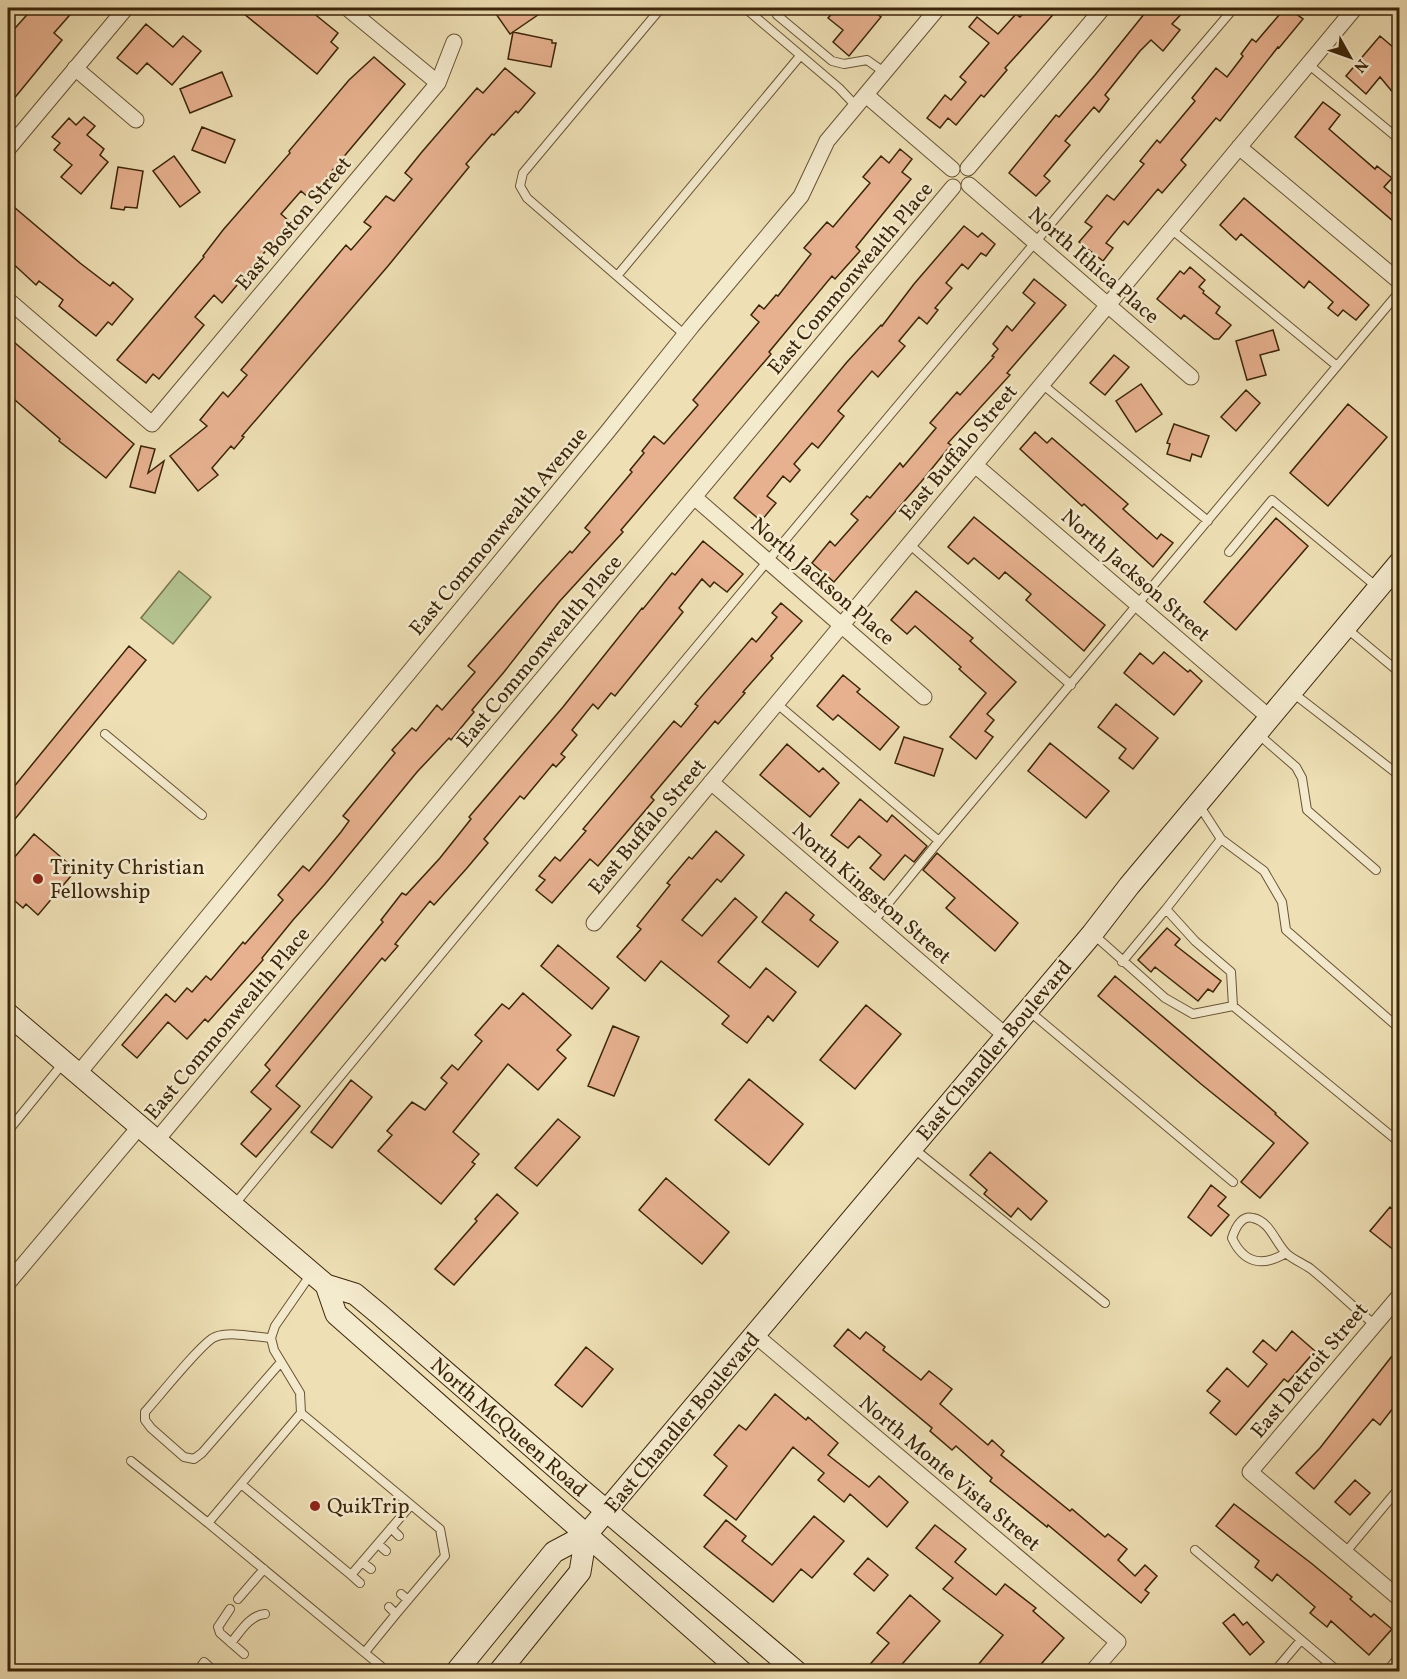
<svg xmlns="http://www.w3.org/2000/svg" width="1407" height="1679" font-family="Vollkorn,serif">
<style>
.green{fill:#b4c391;stroke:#78744d;stroke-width:1.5}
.building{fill:#e7b18f;stroke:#3b2509;stroke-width:1.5}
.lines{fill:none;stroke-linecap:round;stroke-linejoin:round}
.lane-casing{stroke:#685434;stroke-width:10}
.street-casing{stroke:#685434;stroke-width:17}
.secondary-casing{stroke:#3b2509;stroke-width:23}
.lane{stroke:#f4eace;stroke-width:8}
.street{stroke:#f4eace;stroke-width:15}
.secondary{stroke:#f4eace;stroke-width:21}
.poi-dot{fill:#8f2418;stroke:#f4eace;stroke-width:2}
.labels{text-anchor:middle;stroke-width:5;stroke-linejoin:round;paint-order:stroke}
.street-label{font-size:21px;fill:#3b2509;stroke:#f4eace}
.poi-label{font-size:21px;fill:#3b2509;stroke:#f4eace;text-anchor:start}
</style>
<rect width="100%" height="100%" fill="#eedfb4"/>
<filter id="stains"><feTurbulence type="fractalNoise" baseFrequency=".00333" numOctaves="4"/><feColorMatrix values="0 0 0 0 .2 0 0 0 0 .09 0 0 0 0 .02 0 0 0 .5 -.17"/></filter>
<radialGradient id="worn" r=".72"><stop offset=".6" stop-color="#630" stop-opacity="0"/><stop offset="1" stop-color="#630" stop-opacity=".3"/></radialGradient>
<!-- green -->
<path class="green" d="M179 571 211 597 173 644 141 618Z"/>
<!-- building -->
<path class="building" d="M33 8H76L54 33 62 40 8 106V36Z
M237 8H307L338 33 331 42 338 48 317 74Z
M505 8H548L510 34 496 14Z
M837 8H869L881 17 849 56 833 42 843 30 828 18Z
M1028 8H1059L1005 68 1007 70 984 97 981 95 956 125 948 118 940 128 927 118 945 95 951 100 966 82 960 77 989 43 969 27 977 17 998 34 1016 14 1020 17Z
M1149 8H1187L1172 24 1180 30 1163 51 1151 40 1140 51 1105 95 1109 99 1099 112 1094 107 1065 141 1070 145 1044 176 1050 181 1036 196 1009 173 1056 115 1059 117 1095 75Z
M1285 8H1288L1303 19 1279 48 1278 47 1220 121 1216 118 1181 160 1186 165 1162 193 1158 189 1128 225 1124 221 1106 243 1113 248 1103 261 1079 242 1092 227 1085 222 1107 195 1114 200 1144 164 1140 161 1157 140 1160 143 1195 101 1192 98 1216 68 1227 77 1243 56 1241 54 1252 39 1256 42Z
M146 24 173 47 183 36 201 51 172 85 147 63 137 74 117 58Z
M513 32 552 40V43H556L551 67 508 59Z
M1380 36 1400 53V101L1380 77 1366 94 1346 76Z
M374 57 405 84 309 198 301 191 281 214 290 222 222 303 214 295 195 317 204 325 159 379 153 374 146 383 117 360 204 257 203 256 223 230 290 153 289 151 349 80Z
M505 68 535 93 518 113 516 111 494 135 492 134 466 164 469 167 388 266 242 436 244 437 234 449 231 446 212 468 218 475 198 491 170 456 207 426 200 420 223 392 228 397 247 375 241 370 346 245 351 250 371 227 364 222 386 196 394 201 412 179 405 173 421 153 477 88 483 93Z
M222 72 232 96 190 113 180 89Z
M1323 102 1340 115 1329 129 1375 169 1377 166 1392 178 1384 187 1400 201V227L1295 137Z
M84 117 95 126 87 135 104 149 100 155 108 162 81 194 61 177 72 165 54 150 60 143 52 137 69 118 76 125Z
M202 127 235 140 225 163 192 150Z
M900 149 912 159 902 172 911 179 856 247 860 251 835 279 832 276 769 352 771 354 621 530 623 532 559 602 504 672 472 710 474 712 451 740 449 738 417 772 325 884 293 920 262 958 263 960 208 1022 205 1019 187 1039 168 1022 137 1058 122 1045 166 994 175 1002 187 988 192 992 206 976 211 980 243 942 245 944 283 900 278 895 303 866 309 871 341 832 349 821 343 816 395 753 392 750 412 728 416 731 437 705 442 710 475 672 468 666 539 585 570 551 572 553 590 532 585 528 632 472 630 470 644 453 642 451 654 436 664 444 698 405 693 400 759 322 751 315 759 305 764 309 776 295 778 296 811 254 804 248 827 222 833 227 870 183 863 177 881 156 889 163Z
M174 156 200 192 180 207 153 171Z
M118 167 143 171 137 208 125 207 124 210 111 208Z
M1244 198 1369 305 1356 320 1343 310 1338 316 1328 308 1333 302 1309 281 1304 288 1241 234 1236 240 1220 225Z
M8 202 80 263 110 286 113 282 133 299 112 325 108 322 96 336 59 306 63 300 39 281 36 285 8 259Z
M964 226 978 237 982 233 995 244 986 256 981 253 968 269 962 264 946 283 952 288 935 308 938 310 927 324 919 317 899 341 905 346 878 377 872 371 838 411 844 416 818 448 812 443 794 464 800 470 790 482 783 476 767 496 776 503 761 521 734 498 847 362 881 325 882 326 914 284Z
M1190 267 1205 280 1199 287 1204 291 1203 293 1220 307 1216 313 1231 325 1219 339H1214L1184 315 1181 319 1157 299 1180 271 1184 274Z
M1034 279 1066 305 1007 373 1010 375 948 443 951 445 921 482 834 582 812 563 830 541 835 546 858 520 851 514 867 496 870 498 900 463 903 467 936 428 930 423 957 392 960 395 994 357 992 356 998 349 993 344 1007 326 1012 331 1035 303 1023 293Z
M1273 330 1279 350 1260 355 1266 375 1247 380 1236 341Z
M8 337 134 444 106 478 59 441 60 439 8 394Z
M1114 355 1129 367 1105 395 1090 383Z
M1141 384 1162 414 1136 432 1116 401Z
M1246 390 1260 403 1236 431 1221 417Z
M1348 404 1387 437 1328 506 1290 473Z
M1174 424 1209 436 1201 457 1192 454 1190 461 1167 454 1170 444 1167 443Z
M1035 432 1047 443 1052 438 1128 504 1123 509 1157 539 1161 534 1173 543 1153 567 1084 504 1082 506 1020 449Z
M141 446 155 449 148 473 164 461 155 493 130 487Z
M974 517 1105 625 1084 651 1026 600 1031 594 1005 572 999 579 974 558 968 564 948 547Z
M1276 518 1308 546 1236 630 1204 602Z
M703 541 743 574 727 592 714 582 710 587 702 579 679 608 683 612 615 696 611 693 598 709 593 704 572 730 577 735 561 754 565 757 556 767 553 764 524 799 520 796 484 839 488 843 467 868 434 905 430 901 395 944 398 946 385 961 382 958 276 1086 300 1106 256 1157 241 1144 271 1109 251 1092 270 1070 265 1065 383 922 381 920 402 893 406 895 440 858 471 819 469 817 563 707 642 608 643 609 672 573 675 575Z
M916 591 973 638 970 641 1016 682 987 714 994 720 985 731 993 737 976 759 950 737 986 693 959 669 961 667 915 626 907 634 891 620Z
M781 603 802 621 771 656 773 658 743 692 745 693 718 724 715 721 651 797 654 800 598 866 590 859 552 903 536 890 545 880 539 876 555 857 560 861 586 831 583 829 674 721 681 727 698 706 695 704 752 638 756 642 777 617 772 613Z
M129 646 146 660 15 819 8 813V794Z
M1164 652 1188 672 1190 670 1202 681 1174 715 1124 673 1140 653 1153 664Z
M843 675 860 689 857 692 899 727 880 750 838 715 833 720 817 706Z
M1116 704 1158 738 1133 769 1119 758 1126 749 1098 727Z
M904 737 943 749 934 776 895 763Z
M1050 743 1109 791 1086 818 1028 771Z
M787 744 819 772 823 768 839 783 810 817 760 775Z
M860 799 887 822 892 815 927 846 914 862 905 855 884 880 870 868 881 855 859 836 848 848 831 835Z
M716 831 744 855 721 882 717 879 682 920 702 936 735 898 757 917 718 962 750 988 766 968 796 992 773 1021 768 1016 747 1043 722 1024 729 1016 661 961 645 981 617 957 641 929 637 926 670 885 667 883 689 857 692 859Z
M34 834 76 870 38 915 26 904 23 908 8 895V865Z
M937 853 1018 923 995 951 946 908 955 898 923 870Z
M786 892 814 915 810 920 838 942 818 967 762 922Z
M1167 928 1180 939 1175 945 1221 981 1213 992 1208 989 1198 1001 1155 967 1151 972 1138 960Z
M558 945 609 988 592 1009 541 966Z
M1115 976 1276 1113 1275 1114 1308 1143 1260 1198 1241 1182 1274 1143 1201 1084 1098 996Z
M523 993 571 1035 557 1050 566 1058 538 1090 508 1064 453 1132 479 1154 472 1162 475 1164 441 1204 378 1151 392 1135 387 1131 412 1102 425 1110 447 1083 441 1078 452 1065 458 1070 482 1041 475 1035 502 1004 509 1009Z
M866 1005 901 1034 855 1089 820 1060Z
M613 1026 639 1037 614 1096 588 1086Z
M749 1079 803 1124 769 1165 715 1120Z
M351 1080 372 1097 332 1148 311 1132Z
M558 1119 580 1137 537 1186 515 1168Z
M990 1152 1047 1201 1031 1220 1018 1208 1011 1217 984 1194 987 1190 970 1175Z
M666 1178 729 1232 702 1264 639 1210Z
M1211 1185 1226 1197 1218 1206 1229 1215 1211 1236 1188 1217Z
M497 1194 518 1213 454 1285 435 1269 477 1221 475 1219Z
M1390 1207 1400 1215V1255L1370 1231Z
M848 1329 860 1339 866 1332 885 1347 883 1350 921 1380 929 1371 952 1389 940 1404 988 1445 992 1440 1004 1451 1001 1455 1070 1511 1072 1509 1105 1537 1108 1534 1127 1549 1118 1560 1135 1576 1145 1565 1157 1576 1145 1590 1149 1593 1141 1603 1048 1525 1047 1527 990 1481 992 1478 956 1446 952 1450 930 1431 932 1428 834 1346Z
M1292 1331 1315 1351 1288 1382 1284 1379 1236 1435 1210 1413 1220 1401 1207 1391 1227 1368 1248 1387 1267 1364 1253 1352 1263 1340 1276 1351Z
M586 1347 613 1369 582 1407 555 1385Z
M1392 1356 1400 1361V1399L1380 1425 1373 1419 1314 1489 1296 1473 1320 1448Z
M775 1394 806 1420 808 1417 838 1443 828 1455 869 1487 879 1476 908 1502 887 1527 850 1494 844 1502 818 1480 824 1473 793 1447 736 1520 704 1495 727 1466 714 1455 739 1425 746 1430Z
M1355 1480 1370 1493 1350 1515 1335 1502Z
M1234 1504 1311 1563 1352 1597 1350 1599 1371 1617 1374 1614 1392 1629 1369 1655 1331 1621 1327 1627 1310 1613 1315 1607 1277 1574 1272 1581 1255 1567 1259 1561 1216 1526Z
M814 1516 844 1541 812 1578 801 1569 773 1602 704 1547 726 1520 746 1536 742 1541 772 1565Z
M935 1525 966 1549 955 1562 996 1595 1005 1584 1036 1608 1033 1611 1064 1638 1035 1671H973L1003 1635 943 1589 953 1578 916 1548Z
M868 1558 888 1575 874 1591 854 1574Z
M910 1595 940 1621 896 1671H864L889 1643 877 1633Z
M1234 1614 1243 1625 1247 1622 1264 1642 1250 1655 1223 1623Z"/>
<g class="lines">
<defs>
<path id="lane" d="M661 8 523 173 520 186 527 198 685 335
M745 8 839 88 856 106
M777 15 832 61 844 64 867 60 884 72
M1308 64 1400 140
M1171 229 1337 366
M617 276 800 56
M1042 384 1208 521
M909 544 1071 685
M1229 552 1272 500 1377 587
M1345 627 1400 673
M1293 693 1400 776
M776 703 939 841
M105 734 202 815
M1258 734 1296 767 1302 778 1307 810 1376 870
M1199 805 1221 839 1264 871 1282 902 1286 930 1400 1029
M1166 909 1221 839
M873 922 939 841 1400 291
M1093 934 1165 998 1193 1014 1233 1006
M1122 962 1166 909 1195 941 1231 972 1233 1006 1400 1143
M1029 1011 1233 1182
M8 1131 64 1062
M913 1148 1105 1303
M235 1204C565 803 897 403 1234 8
M1286 1253C1263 1267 1244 1264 1232 1238 1235 1229 1241 1215 1253 1218 1271 1222 1275 1243 1287 1254 1294 1260 1304 1264 1311 1269 1333 1287 1353 1307 1374 1324
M311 1274 275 1326 271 1338 274 1350 300 1393 301 1413 208 1523 388 1672
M271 1338C254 1337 231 1331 215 1337 203 1341 157 1399 145 1412V1420L151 1428 184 1457 194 1459 202 1453 281 1362
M301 1413 440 1529 445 1556 396 1614 389 1607
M131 1461 208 1523
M241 1484 351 1575
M391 1528 399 1536
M378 1544 386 1551
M1195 1550 1339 1672
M1345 1553 1400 1487
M362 1562 371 1569
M360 1583 351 1575 411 1505
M401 1594 408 1600
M238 1599 264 1569
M230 1609 218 1627 220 1633 244 1654
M231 1643C240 1632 250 1615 265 1614
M365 1652 396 1614
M197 1672 204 1662 215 1672
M1274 1672 1301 1640"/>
<path id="street" d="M347 8 438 83
M1399 8H1400
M75 68 136 120
M866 95 952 169
M1239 147 1400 282
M8 149 126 8
M968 168 1103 8
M969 185 1191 377
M8 300 152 424 438 83 454 42
M975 465 1270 718
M694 497 924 697
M711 782 1005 1035
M594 923 1355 8
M78 1074 608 431 692 326 801 196 827 141 938 8
M156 1141 953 187
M8 1283 140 1126
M1400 1295 1250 1472 1400 1599
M755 1335 1118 1642 1092 1672
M1391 1672 1400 1661"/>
<path id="secondary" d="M8 1014 326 1285 355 1294 379 1314 577 1486 797 1672
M326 1285 336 1314 742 1672
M456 1672 554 1552 586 1535 1092 934 1129 886 1400 562
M499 1672 580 1572 586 1535"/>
</defs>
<!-- lane casing -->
<use href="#lane" class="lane-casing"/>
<!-- street casing -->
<use href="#street" class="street-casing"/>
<!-- secondary casing -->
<use href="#secondary" class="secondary-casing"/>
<!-- lane -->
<use href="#lane" class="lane"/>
<!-- street -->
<use href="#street" class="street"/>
<!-- secondary -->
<use href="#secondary" class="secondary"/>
</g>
<!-- markers -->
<g class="poi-dot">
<circle cx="38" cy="879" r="6"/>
<circle cx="315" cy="1506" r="6"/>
</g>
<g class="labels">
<!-- street labels -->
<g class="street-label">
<text transform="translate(293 223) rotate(-50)" y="7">East Boston Street</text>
<text transform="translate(1094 265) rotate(41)" y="7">North Ithica Place</text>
<text transform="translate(850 278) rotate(-50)" y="7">East Commonwealth Place</text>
<text transform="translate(958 452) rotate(-50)" y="7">East Buffalo Street</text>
<text transform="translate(498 531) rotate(-50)" y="7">East Commonwealth Avenue</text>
<text transform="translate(1136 575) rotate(41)" y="7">North Jackson Street</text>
<text transform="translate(823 581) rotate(41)" y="7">North Jackson Place</text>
<text transform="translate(539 651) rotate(-50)" y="7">East Commonwealth Place</text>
<text transform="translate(647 826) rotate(-50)" y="7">East Buffalo Street</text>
<text transform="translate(872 893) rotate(41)" y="7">North Kingston Street</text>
<text transform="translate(227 1023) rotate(-50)" y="7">East Commonwealth Place</text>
<text transform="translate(994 1050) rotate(-50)" y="7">East Chandler Boulevard</text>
<text transform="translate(1309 1370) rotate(-50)" y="7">East Detroit Street</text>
<text transform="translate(682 1422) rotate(-50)" y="7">East Chandler Boulevard</text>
<text transform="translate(509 1427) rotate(41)" y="7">North McQueen Road</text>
<text transform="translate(950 1473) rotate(40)" y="7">North Monte Vista Street</text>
</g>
<!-- poi labels -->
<g class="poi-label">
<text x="50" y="874">Trinity Christian<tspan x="50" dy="24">Fellowship</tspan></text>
<text x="327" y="1513">QuikTrip</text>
</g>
</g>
<!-- margin -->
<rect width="1407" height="1679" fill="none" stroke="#eedfb4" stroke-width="30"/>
<rect x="9" y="9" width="1389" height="1661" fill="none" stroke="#3b2509" stroke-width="3"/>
<rect x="15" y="15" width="1377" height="1649" fill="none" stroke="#3b2509" stroke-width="1.5"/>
<!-- north arrow -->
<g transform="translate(1350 57) rotate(130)" stroke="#f4eace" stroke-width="4.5" paint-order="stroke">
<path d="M0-4.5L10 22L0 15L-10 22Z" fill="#3b2509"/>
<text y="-9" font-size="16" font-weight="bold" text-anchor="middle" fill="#3b2509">N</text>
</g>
<rect width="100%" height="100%" filter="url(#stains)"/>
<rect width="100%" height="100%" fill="url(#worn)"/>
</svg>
